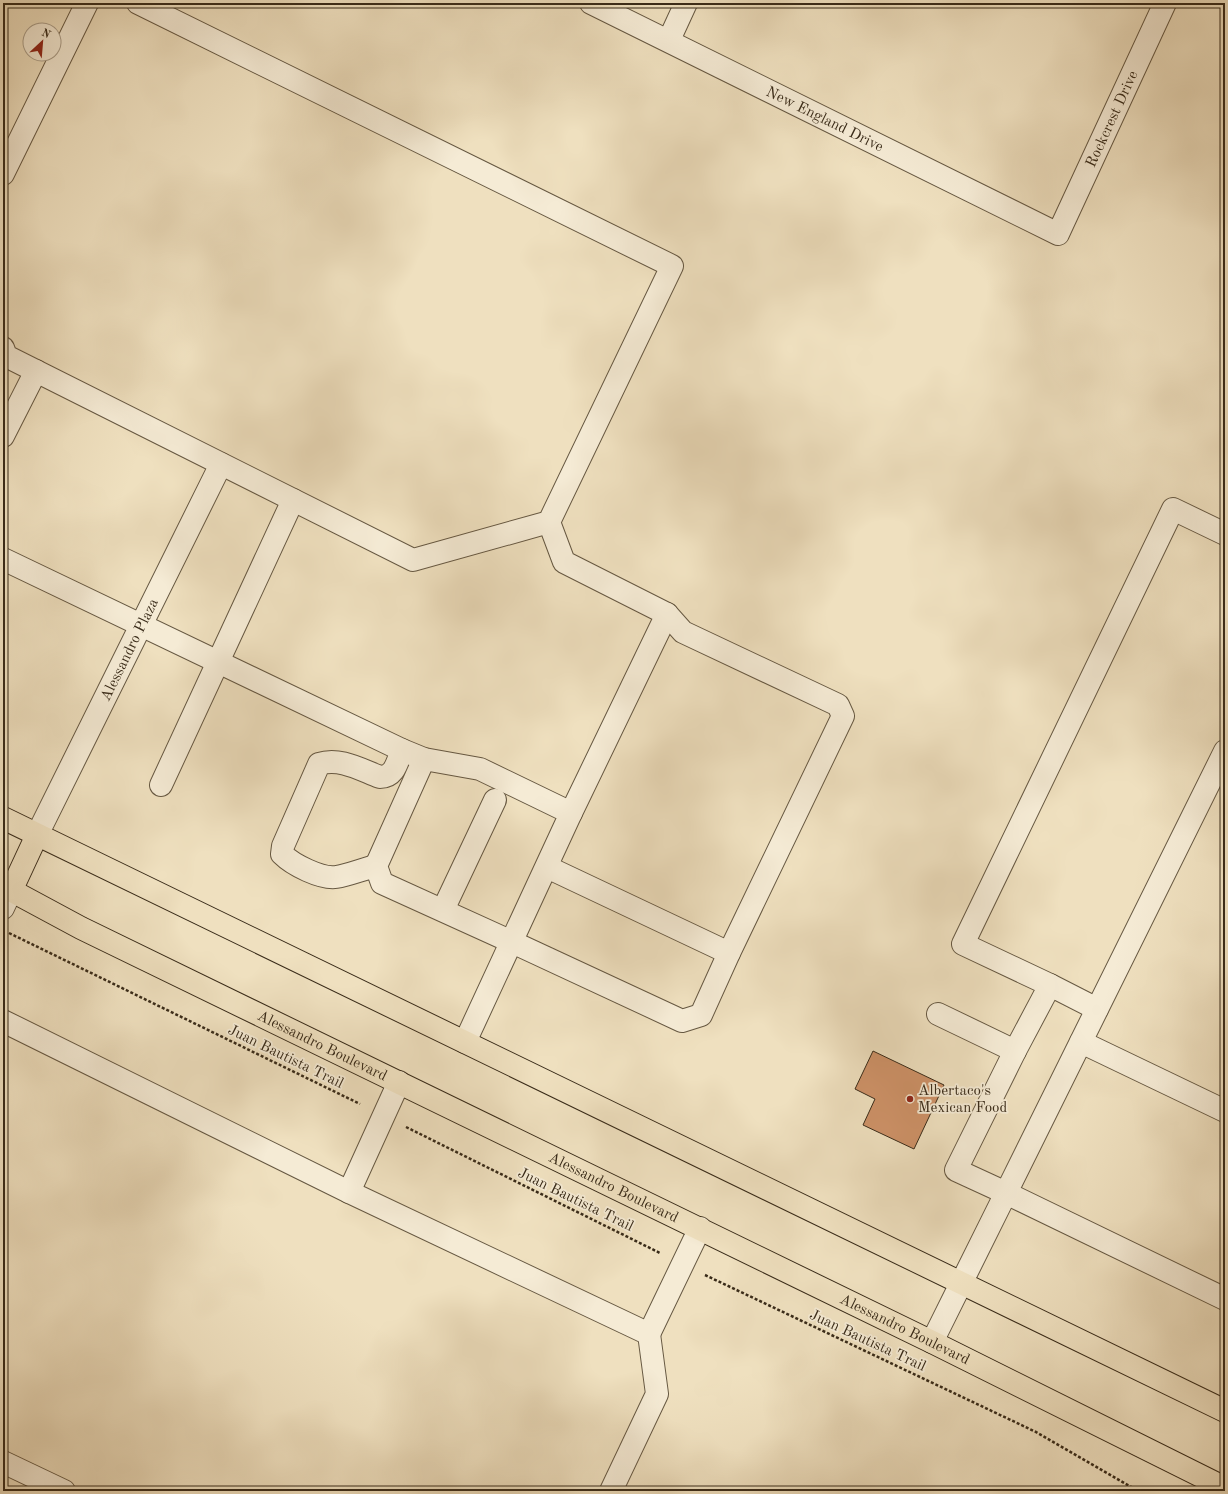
<svg xmlns="http://www.w3.org/2000/svg" width="1228" height="1494" viewBox="0 0 1228 1494" font-family="'Old Standard TT',serif">
<style>
.building{fill:#ce9268;stroke:#392b19}
.lines{fill:none;stroke-linecap:round;stroke-linejoin:round}
.minor-casing{stroke:#665842;stroke-width:24}
.major-casing{stroke:#392b19;stroke-width:24}
.path{stroke:#392b19;stroke-width:2.5;stroke-dasharray:3 2;stroke-linecap:butt}
.minor{stroke:#f5ebd5;stroke-width:22}
.major{stroke:#efe0bf;stroke-width:22}
.poi-dot{fill:#8f2418;stroke:#f5ebd5;stroke-width:1.5}
.labels{text-anchor:middle;stroke-width:3.5;stroke-linejoin:round;paint-order:stroke}
.street-label{font-size:15px;fill:#392b19;stroke:#f5ebd5}
.poi-label{font-size:15px;fill:#392b19;stroke:#f5ebd5;text-anchor:start}
</style>
<rect width="100%" height="100%" fill="#efe0bf"/>
<filter id="stains"><feTurbulence type="fractalNoise" baseFrequency=".005" numOctaves="4"/><feColorMatrix values="0 0 0 0 .2 0 0 0 0 .09 0 0 0 0 .02 0 0 0 .5 -.17"/></filter>
<radialGradient id="worn" r=".72"><stop offset=".6" stop-color="#630" stop-opacity="0"/><stop offset="1" stop-color="#630" stop-opacity=".3"/></radialGradient>
<path class="building" d="M873,1051l71,34 -30,64 -51,-24 12,-26 -20,-10z"/>
<g class="lines">
<defs>
<g id="minor">
<path id="s1" d="M591,3l467,231 107,-231"/>
<path d="M669,40l17,-37"/>
<path d="M3,174l84,-171"/>
<path d="M3,348l3,8 407,204 136,-38 123,-256 -534,-263"/>
<path d="M3,436l33,-65"/>
<path d="M549,522l15,40 103,52 -96,199"/>
<path d="M3,559l399,191 22,9 56,10 91,44 -106,229"/>
<path d="M1225,751l-219,442 219,106"/>
<path d="M424,759l-48,107 6,17 130,59 170,79 19,-6 28,-62"/>
<path d="M161,785l132,-285"/>
<path id="s2" d="M37,835l184,-371"/>
<path d="M376,866c-13,3 -27,9 -40,11 -15,2 -43,-12 -54,-23l1,-8 36,-82c21,-7 42,6 61,13 15,0 17,-15 22,-27"/>
<path d="M547,867l182,86 114,-237 -5,-11 -155,-73 -16,-18"/>
<path d="M3,908l8,-17"/>
<path d="M443,910l52,-110"/>
<path d="M1050,985l47,24"/>
<path d="M938,1014l77,37"/>
<path d="M3,1021l346,171 300,142 8,60 -46,97"/>
<path d="M1081,1042l144,69"/>
<path d="M349,1192l50,-110"/>
<path d="M649,1334l51,-106"/>
<path d="M932,1342l74,-149 -50,-23 59,-119 35,-66 -87,-41 210,-435 52,25"/>
<path d="M3,1462l61,29"/>
</g>
<g id="major">
<path d="M3,818l1222,593"/>
<path id="s3" d="M3,886l78,42 851,414 293,146"/>
<path d="M11,891l26,-56"/>
</g>
</defs>
<use href="#minor" class="minor-casing"/>
<use href="#major" class="major-casing"/>
<path class="path" d="M9,933l351,171
M406,1127l254,126
M705,1275l331,157 102,59"/>
<use href="#minor" class="minor"/>
<use href="#major" class="major"/>
</g>
<circle class="poi-dot" cx="910" cy="1099" r="4"/>
<g class="labels">
<g class="street-label">
<text dy="5" stroke="none"><textPath href="#s1" startOffset="261">New England Drive</textPath></text>
<text dy="5" stroke="none"><textPath href="#s1" startOffset="648">Rockcrest Drive</textPath></text>
<text dy="5" stroke="none"><textPath href="#s2" startOffset="207">Alessandro Plaza</textPath></text>
<text dy="5" stroke="none"><textPath href="#s3" startOffset="357">Alessandro Boulevard</textPath></text>
<text transform="translate(286 1056) rotate(26)" y="5">Juan Bautista Trail</text>
<text dy="5" stroke="none"><textPath href="#s3" startOffset="681">Alessandro Boulevard</textPath></text>
<text transform="translate(576 1199) rotate(26)" y="5">Juan Bautista Trail</text>
<text dy="5" stroke="none"><textPath href="#s3" startOffset="1005">Alessandro Boulevard</textPath></text>
<text transform="translate(868 1340) rotate(25)" y="5">Juan Bautista Trail</text>
</g>
<g class="poi-label">
<text x="918" y="1095">Albertaco's<tspan x="918" dy="17">Mexican Food</tspan></text>
</g>
</g>
<rect width="1228" height="1494" fill="none" stroke="#efe0bf" stroke-width="16"/>
<rect x="4" y="4" width="1220" height="1486" fill="none" stroke="#392b19" stroke-width="2"/>
<rect x="8" y="8" width="1212" height="1478" fill="none" stroke="#392b19"/>
<g transform="translate(42 42) rotate(26)"><circle r="19" fill="#f5ebd5" stroke="#aa9e8a"/>
<path d="M0-3L7 15L0 10L-7 15Z" fill="#8f2418"/>
<text y="-6" font-size="11" font-weight="bold" text-anchor="middle" fill="#392b19">N</text>
</g>
<rect width="100%" height="100%" filter="url(#stains)"/>
<rect width="100%" height="100%" fill="url(#worn)"/>
</svg>
